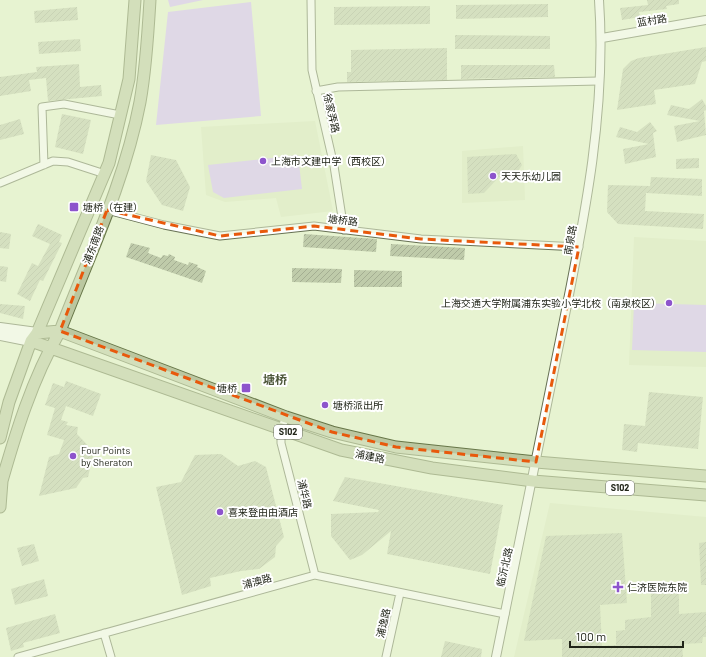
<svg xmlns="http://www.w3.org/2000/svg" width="706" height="657" viewBox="0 0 706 657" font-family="Barlow,'Noto Sans SC',sans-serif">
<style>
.built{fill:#dbe9c0}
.green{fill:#d5b8ff}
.building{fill:url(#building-hatch)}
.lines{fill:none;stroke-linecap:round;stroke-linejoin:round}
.minor-casing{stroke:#677154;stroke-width:9}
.tertiary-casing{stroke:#677154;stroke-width:10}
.secondary-casing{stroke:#677154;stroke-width:12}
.primary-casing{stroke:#677648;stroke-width:13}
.minor{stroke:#fff;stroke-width:7}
.tertiary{stroke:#fff;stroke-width:8}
.secondary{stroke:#fff;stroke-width:10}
.primary{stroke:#bbc7a0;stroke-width:11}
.marked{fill:none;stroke:#e8590c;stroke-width:3;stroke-dasharray:8 5;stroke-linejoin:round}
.poi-dot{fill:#8d54cc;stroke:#fff;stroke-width:1.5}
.labels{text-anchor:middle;stroke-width:4;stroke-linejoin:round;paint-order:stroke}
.shield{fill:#fff;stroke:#64665e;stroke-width:1}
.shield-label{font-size:9px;font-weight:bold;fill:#212519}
.street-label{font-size:10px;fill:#212519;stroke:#fff}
.poi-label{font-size:10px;fill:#212519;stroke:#fff;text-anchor:start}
.quarter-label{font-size:12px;font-weight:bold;fill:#4e583b;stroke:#fff}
</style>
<defs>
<pattern id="building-hatch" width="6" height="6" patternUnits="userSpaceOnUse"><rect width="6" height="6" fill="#bfcbaa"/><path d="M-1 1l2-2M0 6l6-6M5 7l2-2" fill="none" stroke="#a4ae92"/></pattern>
</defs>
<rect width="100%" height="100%" fill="#e7f3d1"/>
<path class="built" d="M315,121l18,90 -52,6 -5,-19 -51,4 -19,-7 -5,-68z
M523,146l2,54 -63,3v-52z
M634,237l72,4v126l-77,-2z
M550,503l156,14v140h-192z"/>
<path class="green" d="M168,0h35l-33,7z
M251,2l10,114 -105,9 12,-113z
M298,155l4,34 -78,9 -11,-6 -5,-27z
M634,303l72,2v47l-74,-2z"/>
<path class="building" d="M647,0h32v4l-13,2 1,3 -28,3 1,5 -18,3 -2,-12 28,-3z
M548,4v13l-92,2v-14z
M430,6v18l-96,1v-18z
M77,7l1,13 -43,3 -1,-12z
M455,35l95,1v13h-95z
M80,39l1,12 -42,3 -1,-12z
M706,47v14l-4,1 -7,22 -41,6 2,14 -39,6 6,-41 8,-8 8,-3z
M447,48v32l-100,2v-10h4v-22z
M79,64l1,23 21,-2 1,11 -54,5 -2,-23 -17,2 2,11 -31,5v-19l37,-5 -1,-5z
M461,65h93l1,12 -94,2z
M702,99l4,7v4l-2,1 2,24 -29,7 -3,-16 26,-5 -33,-6 4,-10 18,4z
M62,114l29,6 -8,34 -28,-7z
M20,119l4,15 -24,6v-15z
M650,122l7,9 -4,2 3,24 -31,7 -2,-15 26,-5 -33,-7 4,-10 17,5z
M516,154l6,11 -7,11 -16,1 -15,16 -16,1 -1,-37z
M151,155l25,5 14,27 -7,24 -21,-6 -16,-24z
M699,158v10l-23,1v-10z
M651,177l51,2v17l-56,-3 -1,18 59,3 -1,15 -85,-5 -11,-12 1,-27 42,1z
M38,224l24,11 -3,7 3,1 -19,38 -3,-1 -10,21 -13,-7 15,-31 6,3 12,-22 -18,-8z
M0,232l11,2 -2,15 -9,-1z
M304,234l73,5 -1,13 -73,-5z
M131,243l19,5 -2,5 13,5 2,-3 5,1 1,-2 6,3 -1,3 14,5 1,-3 9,3 -1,2 9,4 -4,12 -76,-26z
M391,244l74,4 -1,12 -74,-4z
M0,266l8,1 -2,15 -6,-1z
M292,268l50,1 -1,14 -49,-1z
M354,270l48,1v16h-48z
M0,304l25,2 -2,13 -23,-6z
M66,381l35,13 -8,22 -27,-10 -5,14 7,2 -2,3 12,2 -1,7 17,18 -6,25 -5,1 -7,10 -37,8 10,-39 10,-3 5,-14 -17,-5 8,-27 -10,-3 8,-22 11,4z
M649,392l54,5 -5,52 -60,-6 -1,9 -15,-2 2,-26 21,2z
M221,454l17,12 17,-5 11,6 18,70 -8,9 -1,11 -16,12 -18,2 -31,7 1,8 -29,9 -26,-108 25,-5 14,-27z
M345,477l158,28 -13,69 -103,-20 4,-23 -29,24 -12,5 -19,-24v-22l47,-2 1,-2 -46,-9z
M622,533l5,70 -27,2 2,41 14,-1v-14l9,-1v-10l26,-3v-24l28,-1v22l27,-2v25h-3l-1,6 -20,1 1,13h-121v-18l-38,2 22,-105z
M706,542v43h-5l-2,-42z
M34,544l5,17 -17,5 -5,-18z
M44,579l4,17 -33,9 -4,-16z
M55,614l5,19 -37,10 1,4 -13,4 -5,-23z
M445,641l37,8 -1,8h-40z"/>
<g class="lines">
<defs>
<path id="minor" d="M311,0l1,70 22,96 10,64
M316,91l22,-4 261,-6
M44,165l-2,-58 22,-3 56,11
M0,183l53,-22 15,1 37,12
M107,210l57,15 56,11 94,-10 107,13 158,8
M286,417l-5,12v14l34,132
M104,633l7,24
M18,657l297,-82 190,39
M386,657l14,-64"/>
<path id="tertiary" d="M602,38l104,-18
M496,657c22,-107 44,-214 65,-322 22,-110 46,-222 38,-335"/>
<path id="secondary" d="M0,328l37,5
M0,335l31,6"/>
<path id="primary" d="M37,333l23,-2 226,86 46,15 64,15 140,15 170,14
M31,341l310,109 91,18 101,13 173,14
M0,438l9,-36 22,-61 6,-8 72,-170 20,-84 6,-79
M0,488c15,-53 32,-109 60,-157 29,-75 65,-150 80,-229 6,-33 8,-68 10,-102
M0,507l2,-26"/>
</defs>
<use href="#minor" class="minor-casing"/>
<use href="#tertiary" class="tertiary-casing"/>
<use href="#secondary" class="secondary-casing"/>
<use href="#primary" class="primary-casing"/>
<use href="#minor" class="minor"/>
<use href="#tertiary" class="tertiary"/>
<use href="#secondary" class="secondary"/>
<use href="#primary" class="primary"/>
</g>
<path d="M0 0H706V657H0ZM107,210l113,26 94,-10 107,13 158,8 -43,215 -140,-15 -64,-15 -272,-101z" fill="#e7f3d1" fill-opacity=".55" fill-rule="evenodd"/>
<path class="marked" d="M107,210l113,26 94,-10 107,13 158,8 -43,215 -140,-15 -64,-15 -272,-101z"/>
<g class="poi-dot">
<circle cx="263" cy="161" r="4"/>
<circle cx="493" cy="176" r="4"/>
<rect x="69" y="202" width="10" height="10" rx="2"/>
<circle cx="669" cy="303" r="4"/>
<rect x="241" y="383" width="10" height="10" rx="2"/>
<circle cx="325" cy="405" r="4"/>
<circle cx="73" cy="456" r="4"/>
<circle cx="220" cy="512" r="4"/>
<path d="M616 581h4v4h4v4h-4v4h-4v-4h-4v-4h4z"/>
</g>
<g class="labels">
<g class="shield">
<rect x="274" y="425" width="28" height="14" rx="3"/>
<rect x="606" y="481" width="28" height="14" rx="3"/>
</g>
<g class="shield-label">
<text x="288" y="435">S102</text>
<text x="620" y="491">S102</text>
</g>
<g class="street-label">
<text transform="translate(652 20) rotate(-9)" y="4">蓝村路</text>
<text transform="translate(332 113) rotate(77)" y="4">徐家弄路</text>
<text transform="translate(343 220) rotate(7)" y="4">塘桥路</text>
<text transform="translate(570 240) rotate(-80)" y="4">南泉路</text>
<text transform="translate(93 245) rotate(-69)" y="4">浦东南路</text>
<text transform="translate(370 456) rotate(11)" y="4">浦建路</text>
<text transform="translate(305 494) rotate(76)" y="4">浦华路</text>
<text transform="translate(504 567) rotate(-77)" y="4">临沂北路</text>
<text transform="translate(257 581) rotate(-15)" y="4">浦澳路</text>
<text transform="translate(383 623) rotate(-77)" y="4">浦逸路</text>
</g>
<g class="poi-label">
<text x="271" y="165">上海市文建中学（西校区）</text>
<text x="501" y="180">天天乐幼儿园</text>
<text x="83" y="211">塘桥（在建）</text>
<text x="661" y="307" text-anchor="end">上海交通大学附属浦东实验小学北校（南泉校区）</text>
<text x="237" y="392" text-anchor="end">塘桥</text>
<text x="333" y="409">塘桥派出所</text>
<text x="81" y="454">Four Points<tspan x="81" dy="12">by Sheraton</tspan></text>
<text x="228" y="516">喜来登由由酒店</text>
<text x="627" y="591">仁济医院东院</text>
</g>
<g class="quarter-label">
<text x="275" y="384">塘桥</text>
</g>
</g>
<path d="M570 641v6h113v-6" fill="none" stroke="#212519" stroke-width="2"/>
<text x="576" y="641" font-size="12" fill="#212519" stroke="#ffffff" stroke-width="3" paint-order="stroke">100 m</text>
</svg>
